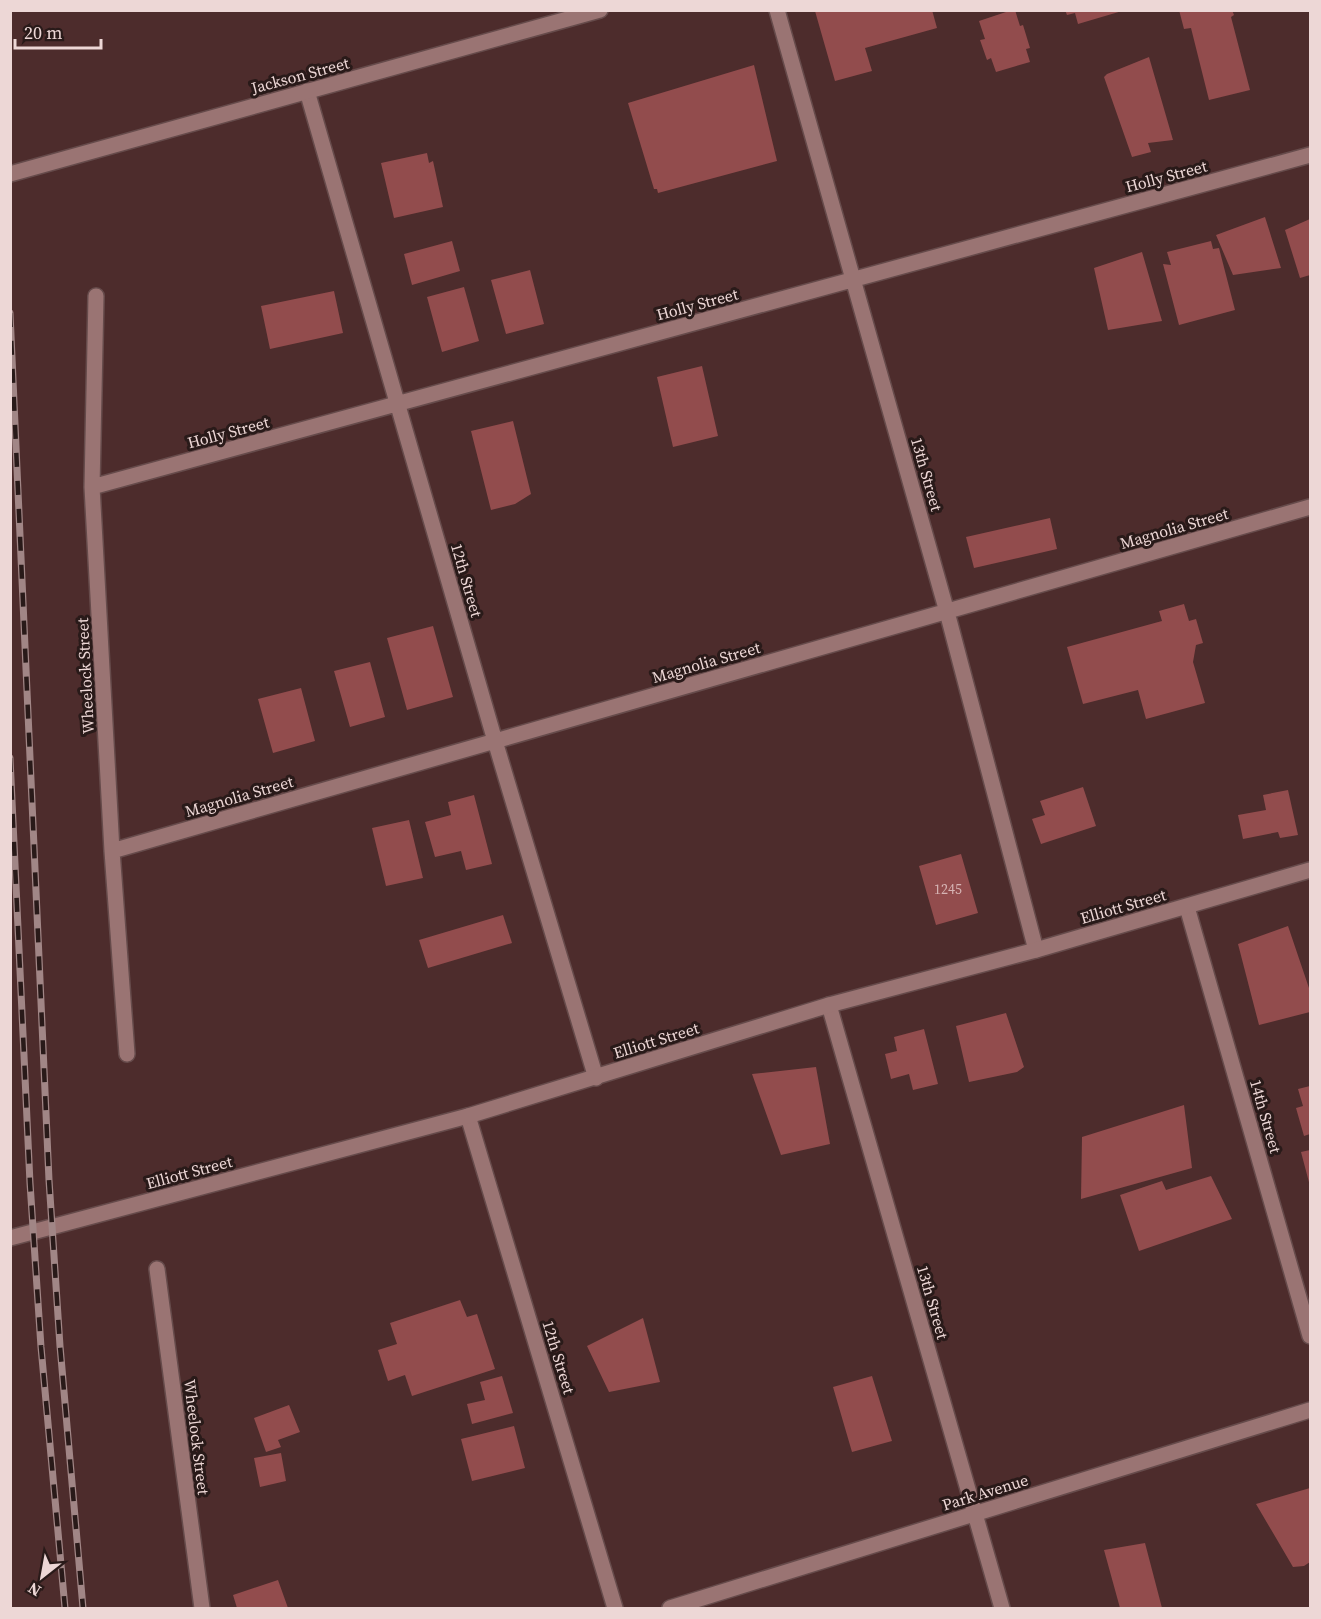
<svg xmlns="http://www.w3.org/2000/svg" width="1321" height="1619" viewBox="0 0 1321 1619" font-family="'Source Serif 4',serif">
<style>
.building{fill:#924c4d}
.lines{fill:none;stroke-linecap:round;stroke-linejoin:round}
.street-casing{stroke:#664b4b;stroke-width:18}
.secondary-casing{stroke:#664b4b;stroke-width:18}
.street{stroke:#9a7473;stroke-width:15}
.secondary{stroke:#9a7473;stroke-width:15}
.rail-casing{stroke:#a18686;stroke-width:7}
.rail{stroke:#291a19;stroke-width:4.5;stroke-dasharray:14;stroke-linecap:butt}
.labels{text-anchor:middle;stroke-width:6;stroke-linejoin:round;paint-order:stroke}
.number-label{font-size:14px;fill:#d6b4b4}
.street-label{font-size:16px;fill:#edd7d6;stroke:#291a19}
</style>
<rect width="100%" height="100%" fill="#4d2c2c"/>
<path class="building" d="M818,10h114l5,18 -72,20 7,23 -37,10 -20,-70z
M1012,10h3l5,16 3,-1 7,23 -4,1 4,13 -34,10 -5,-14 -4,2 -7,-20 5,-1 -6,-18z
M1065,10h57v1l-44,13 -3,-11 -8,2z
M1179,10h53l2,5 -3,2 19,73 -41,10 -18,-72 -7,1z
M1149,57l24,83 -25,3 3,9 -19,5 -28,-80 3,-3z
M754,65l23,96 -119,32 -1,-4h-3l-26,-86z
M427,153l2,10 4,-2 10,46 -49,11 -13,-55z
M1265,217l16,51 -48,7 -17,-40z
M1310,219v56l-10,3 -15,-48z
M452,241l8,30 -48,14 -8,-31z
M1211,241l2,8 6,-1 16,62 -56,15 -16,-61 8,1 -4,-13z
M1142,252l20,69 -54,9 -14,-62z
M530,270l14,54 -38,10 -15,-54z
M464,287l15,54 -37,11 -15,-55z
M334,291l9,42 -73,16 -9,-43z
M702,366l16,70 -45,11 -16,-70z
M513,421l18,73 -16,10 -24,6 -20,-79z
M1050,518l7,31 -83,19 -8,-31z
M1184,604l5,17 7,-2 7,24 -7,2 -3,17 12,41 -59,16 -8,-29 -55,14 -16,-57 95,-26 -3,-10z
M433,626l20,71 -46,13 -20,-72z
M370,662l15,55 -35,10 -16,-56z
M301,688l14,53 -42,12 -15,-54z
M1083,787l13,39 -55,18 -9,-25 13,-4 -5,-14z
M1288,790l10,45 -18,3 -2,-6 -35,7 -5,-24 28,-5 -3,-15z
M474,795l18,69 -26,6 -5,-19 -26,6 -10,-35 26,-7 -3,-13z
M409,820l14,58 -37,8 -14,-58z
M961,854l17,59 -42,12 -17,-59z
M503,915l9,28 -84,25 -9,-28z
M1288,926l22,65v21l-51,13 -21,-81z
M1006,1013l18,54 -7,5 -48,10 -13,-56z
M924,1029l14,55 -25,6 -4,-16 -18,5 -6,-25 12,-3 -3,-14z
M816,1067l14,77 -49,11 -29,-81z
M1310,1086v48l-6,2 -8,-28 7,-2 -5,-17z
M1184,1105l8,63 -111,31 1,-62z
M1310,1150v36l-9,-34z
M1211,1176l21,43 -93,32 -19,-56 42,-14 4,9z
M460,1300l7,17 10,-3 18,55 -83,27 -7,-21 -17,6 -10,-31 19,-6 -7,-21z
M643,1318l17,64 -51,10 -22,-46z
M502,1376l11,37 -41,11 -5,-20 18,-4 -5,-18z
M872,1376l20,65 -40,11 -19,-65z
M289,1405l11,27 -22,8 3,7 -15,5 -12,-34z
M514,1426l11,42 -53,13 -11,-42z
M281,1453l5,28 -26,6 -6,-29z
M1310,1488v74l-6,4 -11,1 -37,-63z
M1145,1543l17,65h-42l-16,-58z
M278,1580l10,28h-51l-4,-13z"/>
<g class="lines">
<defs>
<path id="street" d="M777,10l170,602 89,338
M307,91l188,650 101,337
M96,296l-4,191 20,364 15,203
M92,487l1218,-332
M112,851l1198,-344
M1187,907l123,429
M829,1005l173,603
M468,1116l147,492
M157,1269l45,339
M670,1608l640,-198"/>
<path id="secondary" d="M10,174l590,-164
M10,1238l458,-122 361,-111 207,-55 274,-80"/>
</defs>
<use href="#street" class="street-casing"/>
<use href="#secondary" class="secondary-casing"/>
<use href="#street" class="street"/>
<use href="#secondary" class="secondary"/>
<defs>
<path id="rail" d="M10,313l39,867 11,166 23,262
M10,758l20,425 11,164 24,261"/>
</defs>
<use href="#rail" class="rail-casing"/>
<use href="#rail" class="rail"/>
</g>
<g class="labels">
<g class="number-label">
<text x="948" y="894">1245</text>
</g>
<g class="street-label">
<text transform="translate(300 75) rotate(-15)" y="6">Jackson Street</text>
<text transform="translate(1166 176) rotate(-15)" y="6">Holly Street</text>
<text transform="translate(697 304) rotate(-15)" y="6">Holly Street</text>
<text transform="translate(228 432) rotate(-15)" y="6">Holly Street</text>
<text transform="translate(927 474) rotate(74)" y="6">13th Street</text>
<text transform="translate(1174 528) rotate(-16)" y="6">Magnolia Street</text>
<text transform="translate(467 580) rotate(74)" y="6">12th Street</text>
<text transform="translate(706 662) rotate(-16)" y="6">Magnolia Street</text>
<text transform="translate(85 676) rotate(-93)" y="6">Wheelock Street</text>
<text transform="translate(239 796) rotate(-16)" y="6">Magnolia Street</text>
<text transform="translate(1123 906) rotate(-16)" y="6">Elliott Street</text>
<text transform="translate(656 1040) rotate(-17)" y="6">Elliott Street</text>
<text transform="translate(1266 1116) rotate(74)" y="6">14th Street</text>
<text transform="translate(189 1172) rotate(-15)" y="6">Elliott Street</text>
<text transform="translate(933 1302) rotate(74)" y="6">13th Street</text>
<text transform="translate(559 1357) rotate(73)" y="6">12th Street</text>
<text transform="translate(197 1437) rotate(83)" y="6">Wheelock Street</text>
<text transform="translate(985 1492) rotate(-17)" y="6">Park Avenue</text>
</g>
</g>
<rect width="1321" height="1619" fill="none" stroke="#edd7d6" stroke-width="24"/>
<g transform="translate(42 1577) rotate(211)" stroke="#291a19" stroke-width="4.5" paint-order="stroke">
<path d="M0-4.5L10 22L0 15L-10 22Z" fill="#edd7d6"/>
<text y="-9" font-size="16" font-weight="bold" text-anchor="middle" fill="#edd7d6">N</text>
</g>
<path d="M15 39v9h86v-9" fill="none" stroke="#edd7d6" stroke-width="3"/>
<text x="24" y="39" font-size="18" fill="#edd7d6" stroke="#291a19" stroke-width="4.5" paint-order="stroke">20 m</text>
</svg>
